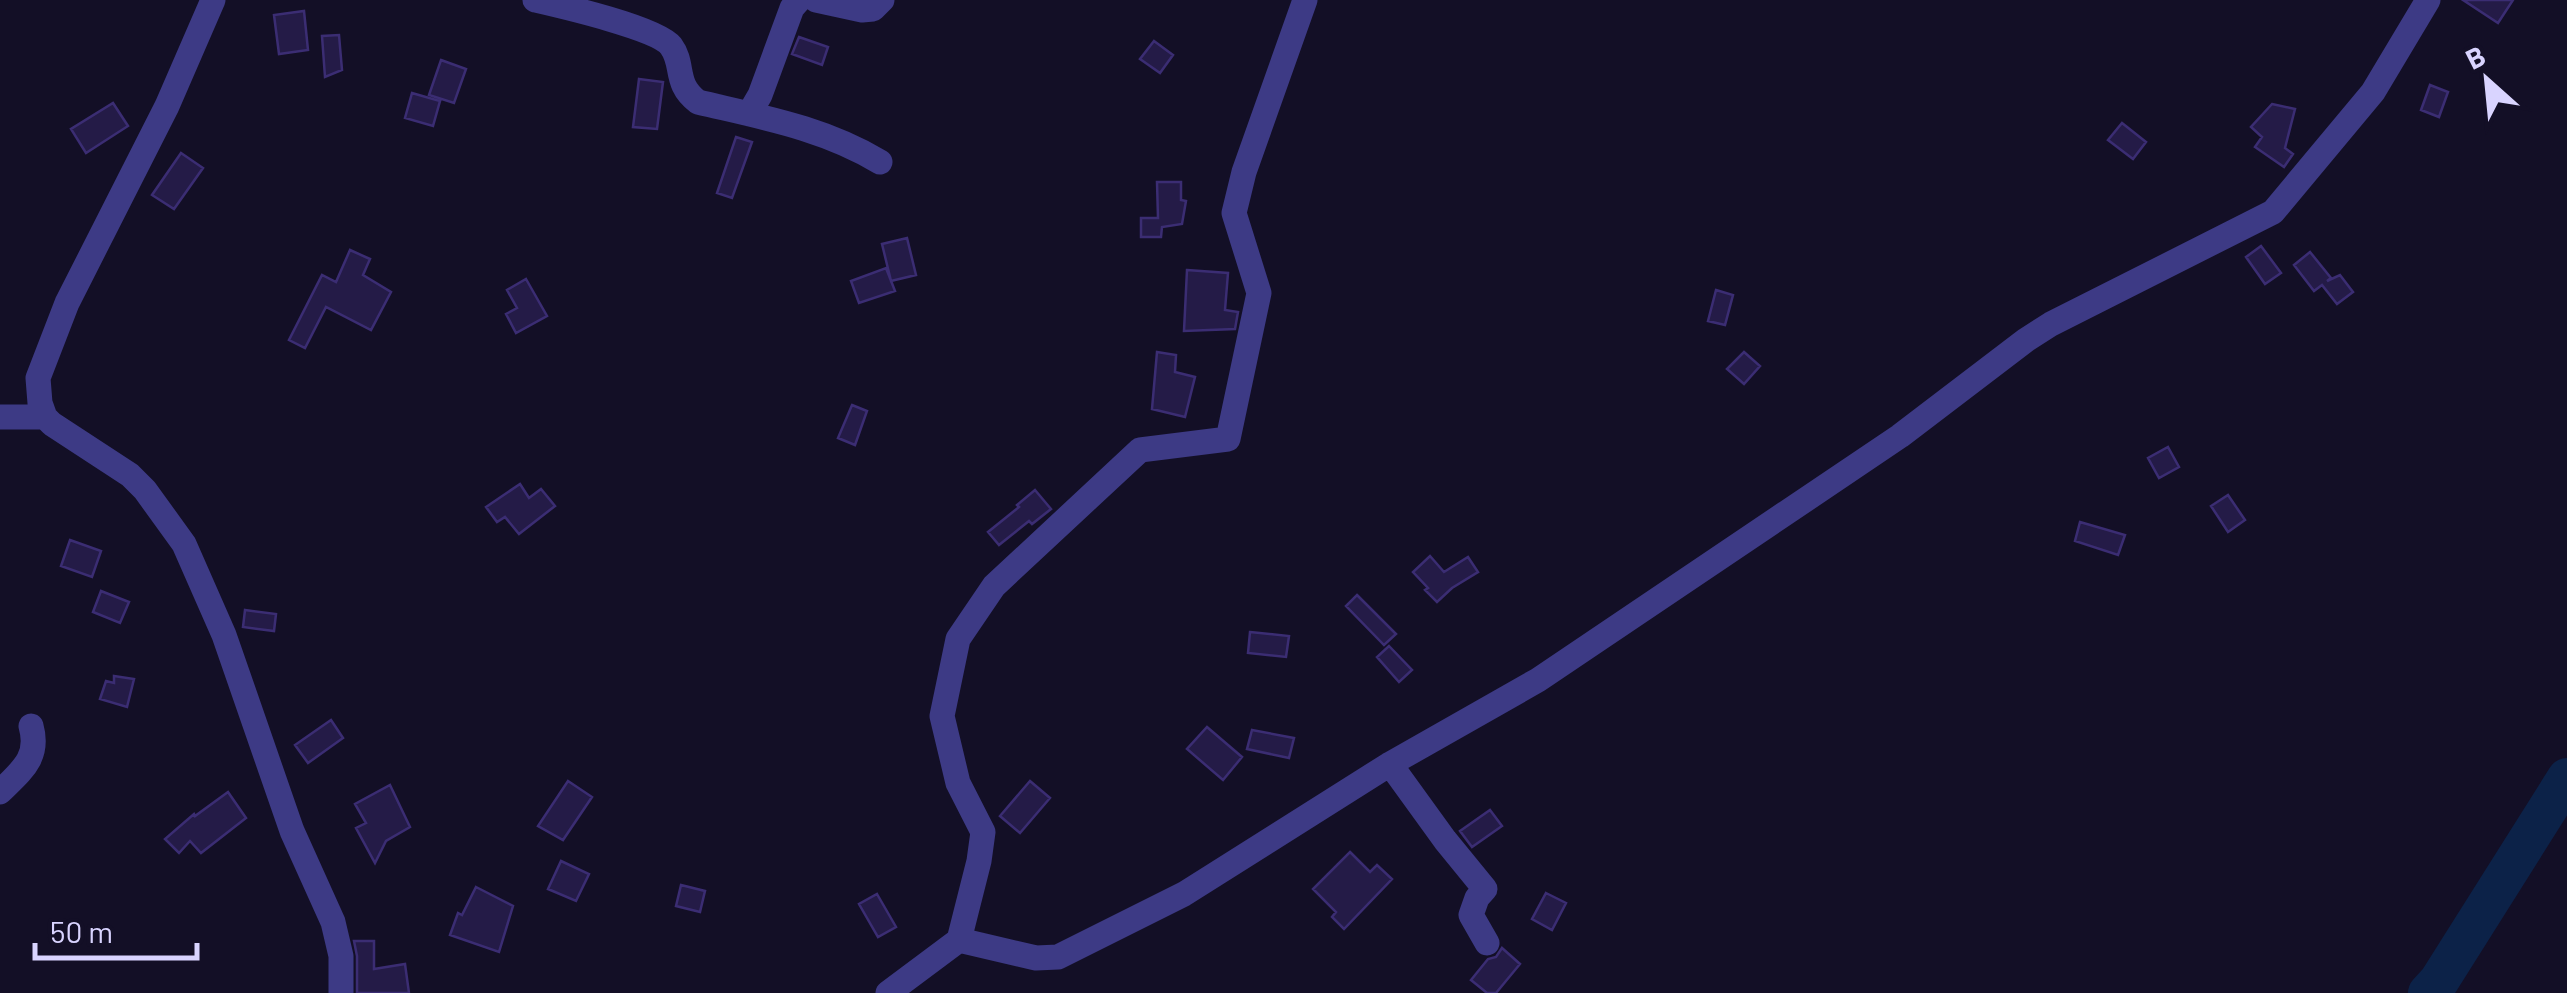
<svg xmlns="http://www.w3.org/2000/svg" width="2567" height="993" viewBox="0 0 2567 993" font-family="Barlow,sans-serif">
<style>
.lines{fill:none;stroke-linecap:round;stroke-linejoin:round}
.river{stroke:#0c2248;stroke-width:40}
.building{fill:#241b47;stroke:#3b2d73;stroke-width:2.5}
.minor{stroke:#3d3a85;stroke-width:25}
</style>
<rect width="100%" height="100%" fill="#130f26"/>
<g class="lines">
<path class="river" d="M2428,993l11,-12 128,-203"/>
</g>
<path class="building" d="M2463,0h50l-15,23z
M304,11l4,39 -29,4 -5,-39z
M339,35l3,35 -17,7 -3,-41z
M799,37l29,10 -6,18 -30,-11z
M1154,41l19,14 -13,18 -20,-14z
M441,60l25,9 -12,34 -25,-8z
M639,79l24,3 -6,47 -24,-2z
M2430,85l18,7 -9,25 -18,-7z
M412,93l28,8 -7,25 -28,-8z
M113,103l15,23 -42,27 -15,-24z
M2272,104l23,5 -10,39 8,6 -9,13 -29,-20 7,-10 -11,-10z
M2122,123l24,19 -13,17 -25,-19z
M736,137l16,5 -20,56 -15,-5z
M181,153l22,15 -29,41 -22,-14z
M1157,182h24v18l5,1 -4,23 -20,3 -1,10h-20v-19h17z
M907,238l9,37 -25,6 -9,-37z
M2261,246l20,27 -16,11 -19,-27z
M350,250l20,9 -7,16 28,17 -20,38 -45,-23 -21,41 -16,-8 33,-65 14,7z
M2310,252l21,26 -4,3 13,-6 13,17 -16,12 -15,-19 -8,6 -20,-26z
M886,268l9,23 -36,12 -8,-22z
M1187,270l41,3 -3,37 13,2 -3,17 -51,2z
M526,279l21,37 -31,17 -10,-19 11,-6 -10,-18z
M1716,290l17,5 -8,30 -17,-4z
M1157,352l19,3 -1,17 20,5 -10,40 -33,-8z
M1744,352l16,14 -16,18 -17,-15z
M852,405l15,6 -12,34 -17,-7z
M2168,447l11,20 -20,11 -11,-20z
M520,484l9,14 12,-9 14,17 -36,28 -14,-17 -8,5 -11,-15z
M1035,490l16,19 -19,15 -3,-3 -30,24 -11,-13 31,-25 -2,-2z
M2228,495l17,25 -17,12 -17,-26z
M2080,522l45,13 -7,20 -43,-14z
M70,540l31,11 -9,26 -31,-11z
M1430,556l14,16 24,-15 10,15 -26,16 -15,14 -12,-12 3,-2 -15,-16z
M101,591l28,11 -9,21 -27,-11z
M1357,595l39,39 -12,11 -38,-39z
M245,610l31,4 -2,17 -31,-4z
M1250,632l39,4 -3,21 -38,-4z
M1389,646l23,24 -13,12 -22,-25z
M114,676l20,3 -7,28 -27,-8 6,-18 8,2z
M331,720l12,18 -35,25 -13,-18z
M1207,727l35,30 -19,23 -36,-31z
M1252,730l42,8 -5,20 -42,-9z
M568,781l24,16 -29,43 -25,-14z
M1030,781l20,17 -30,35 -20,-17z
M390,785l20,42 -24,14 -11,22 -19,-35 10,-5 -11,-19z
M228,792l18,26 -45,35 -11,-12 -11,12 -14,-14 29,-25 1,2z
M1490,810l12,16 -30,21 -12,-16z
M1350,852l20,20 7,-7 15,14 -48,50 -12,-12 4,-5 -23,-23z
M561,861l28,13 -13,27 -28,-12z
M681,885l24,6 -5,21 -24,-6z
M476,887l37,19 -14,46 -49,-17 8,-22 4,2z
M1546,893l20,10 -14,27 -20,-11z
M877,894l19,33 -18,10 -19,-33z
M354,941h20v28l31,-5 4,29h-52v-37z
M1502,948l18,16 -24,29h-9l-16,-13 17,-21 8,-2z"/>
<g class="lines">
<path class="minor" d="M213,0l-46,106 -100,197 -29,75 2,25 5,14 7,7 78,51 15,15 39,54 40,91 68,196 41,91 8,34v37
M535,0c26,6 122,28 136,46 14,19 2,37 27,56 63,15 126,26 182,60
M816,0l46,10 11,-1 9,-9
M749,114l11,-19 32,-87 7,-8
M0,417h45
M1390,764l55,76 40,49 -8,9 -6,17 16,28
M0,792c21,-21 40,-34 31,-66
M959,940l77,18 22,-1 126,-63 206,-130 148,-84 362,-244 126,-96 25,-16 222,-112 100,-120 55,-92
M888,993l71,-53 20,-79 4,-29 -25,-49 -16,-67 16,-77 36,-53 146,-136 88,-11 31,-146 -25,-80 10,-41 61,-172"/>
</g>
<g transform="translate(2487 80) rotate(333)" stroke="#130f26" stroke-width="8" paint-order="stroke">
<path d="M0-8L18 38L0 25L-18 38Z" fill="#d9d4ff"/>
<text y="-15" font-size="28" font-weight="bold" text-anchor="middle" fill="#d9d4ff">B</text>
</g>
<path d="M35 943v15h162v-15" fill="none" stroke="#d9d4ff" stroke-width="5"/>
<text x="50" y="943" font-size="30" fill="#d9d4ff" stroke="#130f26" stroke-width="8" paint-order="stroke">50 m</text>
</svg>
